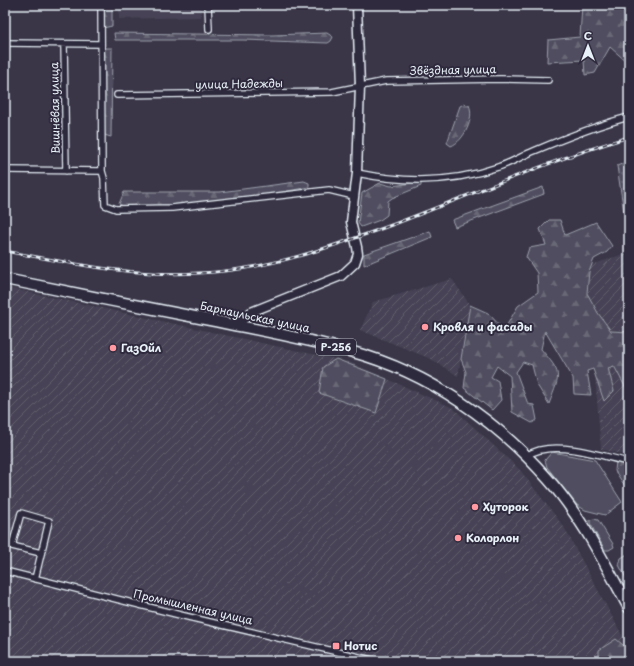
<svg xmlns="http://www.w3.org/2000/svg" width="634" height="666" viewBox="0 0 634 666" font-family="'Playpen Sans',sans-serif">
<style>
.built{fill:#464354}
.industrial{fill:url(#industrial-furrows)}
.grass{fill:#504e5f;stroke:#9ca0ac}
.forest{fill:url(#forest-firs);stroke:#9ca0ac}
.park{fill:url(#park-dots);stroke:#9ca0ac}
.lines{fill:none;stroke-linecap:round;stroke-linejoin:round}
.street-casing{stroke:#e8f1f8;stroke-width:8}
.secondary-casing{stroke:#e8f1f8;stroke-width:11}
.highway-casing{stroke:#e8f1f8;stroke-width:13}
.street{stroke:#2f2a3d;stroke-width:5.5}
.secondary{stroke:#2f2a3d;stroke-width:8}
.highway{stroke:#2f2a3d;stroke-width:10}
.rail-casing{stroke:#e8f1f8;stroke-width:3}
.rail{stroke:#2f2a3d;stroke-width:1.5;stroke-dasharray:4.5;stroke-linecap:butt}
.poi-dot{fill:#ff9aa2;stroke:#2f2a3d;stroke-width:1.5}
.labels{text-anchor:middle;stroke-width:4;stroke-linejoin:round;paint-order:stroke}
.shield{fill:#2f2a3d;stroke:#b0b5c0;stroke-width:1}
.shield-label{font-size:10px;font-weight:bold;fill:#e8f1f8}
.street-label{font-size:11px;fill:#e8f1f8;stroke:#2f2a3d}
.poi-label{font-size:11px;font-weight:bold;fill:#e8f1f8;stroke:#2f2a3d;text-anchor:start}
</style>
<defs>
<pattern id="industrial-furrows" width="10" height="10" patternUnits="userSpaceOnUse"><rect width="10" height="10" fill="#464354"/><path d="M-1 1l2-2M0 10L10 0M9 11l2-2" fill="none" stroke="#615f6d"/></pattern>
<pattern id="forest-firs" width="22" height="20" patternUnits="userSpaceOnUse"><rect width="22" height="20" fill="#504e5f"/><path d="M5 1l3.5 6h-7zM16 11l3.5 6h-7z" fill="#696877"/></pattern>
<pattern id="park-dots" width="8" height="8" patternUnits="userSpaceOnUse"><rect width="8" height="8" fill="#504e5f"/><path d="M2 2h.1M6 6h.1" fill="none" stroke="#696877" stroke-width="1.8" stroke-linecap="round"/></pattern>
</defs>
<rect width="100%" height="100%" fill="#3a3648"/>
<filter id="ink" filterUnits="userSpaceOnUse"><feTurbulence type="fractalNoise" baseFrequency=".025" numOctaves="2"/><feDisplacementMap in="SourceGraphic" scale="8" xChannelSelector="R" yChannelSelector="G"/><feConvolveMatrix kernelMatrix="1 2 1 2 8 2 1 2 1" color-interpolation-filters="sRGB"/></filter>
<g filter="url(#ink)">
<path class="built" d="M119,5h82v12l-82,2z"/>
<path class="industrial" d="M629,252v204l-28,-7 -15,-182z
M452,279l18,26 -12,71 -27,-17 -71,-29 13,-28z
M5,287l344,75 104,46 67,62 44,57 65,121v13h-624z"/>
<path class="grass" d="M552,452l43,8 27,42 -17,13 -20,-5 -8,-5 -30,-38 -2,-7z
M594,519l4,1 15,24 1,3 -5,3h-4l-15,-27v-3z
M629,553v31l-10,-19 2,-7z"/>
<path class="forest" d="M103,5h9v21l-9,2z
M582,5h24l5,2 18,-2v57h-2l-17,-15 -15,26 -10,2 -1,-15 -37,2 1,-22 32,-3z
M114,33l158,2 55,-2 6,4 -2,4 -3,2 -85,-3h-128z
M104,48h8l-1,89 -7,-2z
M464,104l5,1c6,13 -5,36 -18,41l-4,-3 13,-37z
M304,181l5,2v4l-78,15 -105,5 -7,-3 5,-12h96z
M421,182v4l-29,12 -4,3 -1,14 -7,5 -19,7 -3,-4 4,-30 18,-10 11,3z
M543,187l1,7 -89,33 -3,-7z
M549,220h11l5,15 31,-13 16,24 -5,6 -13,7 -5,13 -2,21 11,20 13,18 18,1v62l-15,-28 -6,2 6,23 -10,10 -11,-32 -6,2 4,24 -17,-1 -1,-16 -28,-47 -4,18c21,25 20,24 8,55l-12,-19 -5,-20 -9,-3 -7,10 12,32 6,1 3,15 -5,3 -20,-11 -2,-36 -13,-10 -6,11 7,4 3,19 -9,10 -28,-22 2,-16 -5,-13 9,-54 18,8 16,17 14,-24 20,-14 -1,-19 -11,-16 3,-9 17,-3 -6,-16z
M430,231l2,6 -68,28v-11z
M336,359l51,20 -11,34 -57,-20 4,-26z
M616,461l13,3v24l-2,1 -12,-18z
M616,639l13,11v11h-30v-11z"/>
<path class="park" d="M629,161v53l-5,-1 -7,-47z"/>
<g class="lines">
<defs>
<path id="street" d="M101,5l1,166 2,7 1,27 11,4 56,-1 157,-18 25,6
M208,5l1,24
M5,43l96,1
M64,44l2,127
M117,95l215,-3 54,-11 114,-2 48,1
M5,170l97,1
M357,173c47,10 95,10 141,-6 13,-4 24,-11 36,-16 31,-13 63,-26 95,-34
M526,456c27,-18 73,0 103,6
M5,571l179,45 192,45
M35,579l14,-58 -28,-8 -9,33 29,7"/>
<path id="secondary" d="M236,326l15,-14 90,-36 14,-13 3,-9 -1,-7 -6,-25 6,-49 3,-87 -3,-81"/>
<path id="highway" d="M5,279c68,14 137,28 205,41 48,10 96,18 143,32 76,21 143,68 195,127 34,38 57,85 81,129"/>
</defs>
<use href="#street" class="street-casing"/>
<use href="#secondary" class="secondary-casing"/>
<use href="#highway" class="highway-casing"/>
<use href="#street" class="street"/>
<use href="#secondary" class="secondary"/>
<use href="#highway" class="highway"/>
<defs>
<path id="rail" d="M5,251c64,12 128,26 194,22 69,-3 133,-26 198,-50 76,-29 153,-63 232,-86"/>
</defs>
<use href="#rail" class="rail-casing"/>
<use href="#rail" class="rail"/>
</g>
</g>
<g class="poi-dot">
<circle cx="425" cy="327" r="4"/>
<circle cx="113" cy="348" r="4"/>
<circle cx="475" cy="507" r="4"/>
<circle cx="458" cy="538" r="4"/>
<rect x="332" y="642" width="8" height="8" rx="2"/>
</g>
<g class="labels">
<rect class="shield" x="316" y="339" width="40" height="16" rx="3"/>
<g class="shield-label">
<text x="336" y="351">Р-256</text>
</g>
<g class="street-label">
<text transform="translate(453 70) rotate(-1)" y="4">Звёздная улица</text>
<text transform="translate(239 84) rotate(-1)" y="4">улица Надежды</text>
<text transform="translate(55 108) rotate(-91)" y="4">Вишнёвая улица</text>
<text transform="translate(255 317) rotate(12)" y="4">Барнаульская улица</text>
<text transform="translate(193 607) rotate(13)" y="4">Промышленная улица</text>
</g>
<g class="poi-label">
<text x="433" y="331">Кровля и фасады</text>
<text x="121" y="352">ГазОйл</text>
<text x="483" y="511">Хуторок</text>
<text x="466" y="542">Колорлон</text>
<text x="344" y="650">Нотис</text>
</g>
</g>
<rect width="634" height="666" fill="none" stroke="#2f2a3d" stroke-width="20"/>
<rect x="10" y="10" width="614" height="646" fill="none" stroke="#e8f1f8" stroke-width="1.5" filter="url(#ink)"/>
<g transform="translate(588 46)" stroke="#2f2a3d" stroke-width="3" paint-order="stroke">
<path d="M0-3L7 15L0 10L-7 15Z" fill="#e8f1f8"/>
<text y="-6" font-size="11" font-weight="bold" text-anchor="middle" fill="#e8f1f8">С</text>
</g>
</svg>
